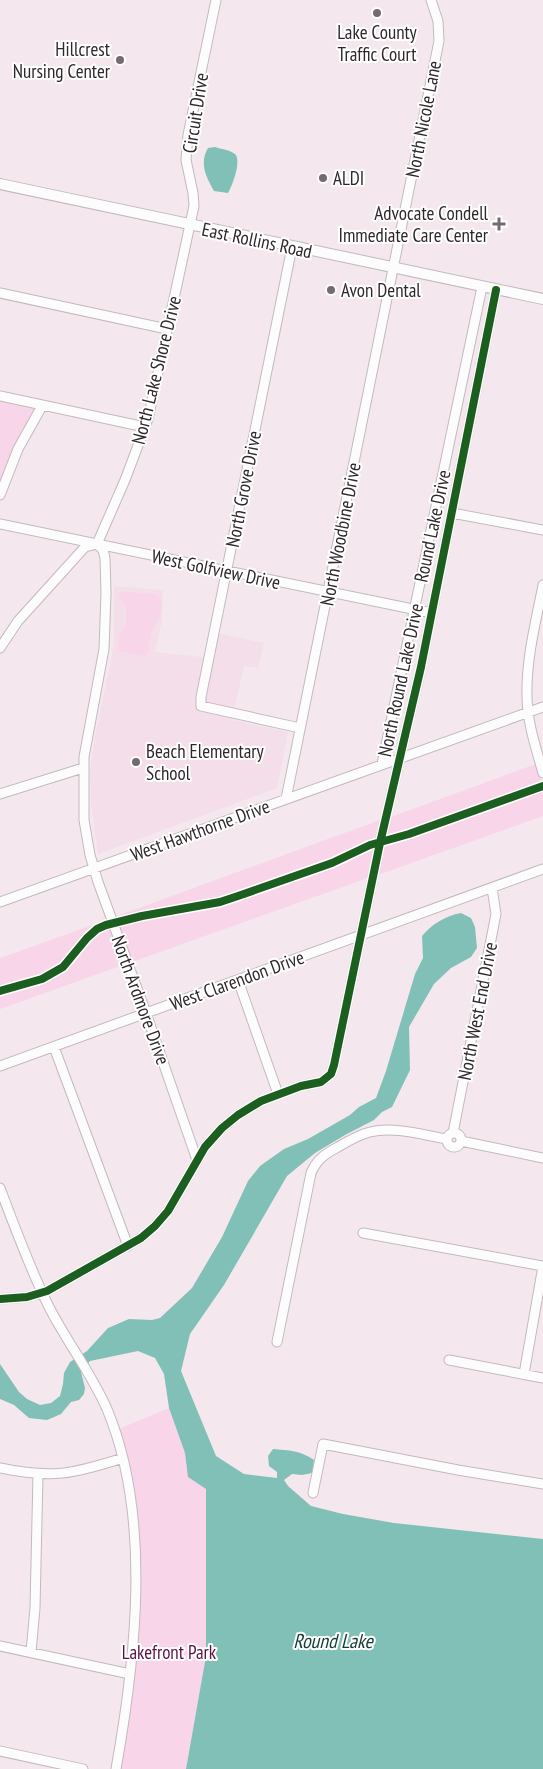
<svg xmlns="http://www.w3.org/2000/svg" width="543" height="1769" viewBox="0 0 543 1769" font-family="'PT Sans Narrow',sans-serif">
<style>
.built{fill:#f3deea}
.green{fill:#f8d5e9}
.water{fill:#81c0b6}
.lines{fill:none;stroke-linecap:round;stroke-linejoin:round}
.minor-casing{stroke:#c2b9be;stroke-width:11}
.major-casing{stroke:#c2b9be;stroke-width:12}
.minor{stroke:#fdfcfc;stroke-width:9}
.major{stroke:#fdfcfc;stroke-width:10}
.cycleway-casing{stroke:#fff;stroke-width:11}
.cycleway{stroke:#1b5e20;stroke-width:8}
.poi-dot{fill:#746b6f;stroke:#fff;stroke-width:2}
.labels{text-anchor:middle;stroke-width:4;stroke-linejoin:round;paint-order:stroke}
.poi-label{font-size:19px;fill:#2f272b;stroke:#fff;text-anchor:start}
.street-label{font-size:19px;fill:#2f272b;stroke:#fff}
.park-label{font-size:19px;fill:#5c1046;stroke:#fff}
.water-label{font-size:20px;font-style:italic;fill:#123d36;stroke:#fff}
</style>
<rect width="100%" height="100%" fill="#f4e8ee"/>
<path class="built" d="M114,586l49,4 -1,31 -7,31 56,6 6,-25 47,10 -6,25 -14,-2 -12,54 56,12 -11,56 -179,66 -7,-49 -1,-34 5,-35 15,-70 4,-26z"/>
<path class="green" d="M0,399l36,7 -36,91z
M124,592l32,2c14,13 -1,26 -5,40 -2,6 -2,13 -3,19l-4,3 -26,-5 1,-18 7,-8v-19l-7,-8 1,-4z
M536,764l7,21v31l-165,59 13,-58z
M380,820l-12,58 -236,84 -15,-46z
M107,920l16,45 -123,44v-51z
M169,1408l16,45 3,24 18,12v167l-20,113h-74l14,-66 10,-154 -22,-118z"/>
<path class="water" d="M215,147c6,2 15,3 20,7 7,7 -3,32 -7,39l-14,-2c-8,-14 -15,-28 -6,-43z
M461,913l10,5 4,9 2,21 -6,9 -20,11 -17,16 -25,43 1,43 -18,37 -10,5 -8,8 -29,15 -30,18 -28,23 -63,109 -34,49 -9,37 35,85 28,18 33,4v-6l-8,-6 -1,-10 5,-7c15,1 29,2 41,11l-2,13 -10,2 -10,-1 -8,6 4,6 23,20 32,8 51,9 149,16v230h-357l20,-113v-167l-18,-12 -3,-24 -16,-45 -5,-34 -9,-16 -17,-7 -48,10 -9,11 4,16 -1,6 -5,6 -8,2 -10,12 -14,6 -18,-2 -15,-13 -14,-6v-35l19,28 8,7 13,6 11,-2 9,-7 3,-12 1,-11 6,-11 17,-11 21,-23 21,-9 23,1 8,-2 32,-30 30,-51 26,-56 12,-15 24,-17 24,-10 42,-24 9,-8 17,-9 10,-27 29,-97 8,-16 -1,-22c10,-12 23,-20 39,-23z"/>
<g class="lines">
<defs>
<path id="minor" d="M292,247l-91,450v9l99,22
M0,293l167,36
M0,396l145,31
M0,495l18,-46 24,-43
M452,513l91,17
M0,524l432,89
M97,544l6,6 2,8 1,35 -2,56 -20,108v63l6,35 8,27 48,131 51,147
M543,585c-7,36 -17,74 -16,111 0,26 9,52 16,77
M0,648l18,-27 67,-74 12,-3 28,-64 23,-61 46,-213 -1,-13 -7,-33 2,-25 28,-135
M382,764l100,-477
M0,794l83,-26
M286,799l153,-758 -1,-20 -7,-21
M0,902l543,-195
M238,980l40,114
M54,1047l74,199
M0,1066l543,-197
M453,1133l43,-219 -4,-26
M447 1140a7 7 0 1 1 14 0a7 7 0 1 1-14 0Z
M461,1141l82,17
M0,1188c15,40 30,81 49,119 18,35 42,66 58,102 45,108 29,248 9,360
M363,1233l180,33
M0,1299l27,-2 20,-6 94,-53 14,-12 13,-15 37,-64 17,-19 16,-13 23,-14 40,-15 20,-4 10,-8 3,-9 46,-222 41,-176 75,-377
M277,1342l34,-169c6,-14 14,-19 27,-26 10,-6 20,-12 32,-15 24,-6 53,3 77,7
M449,1360l94,18
M524,1374l19,-108
M0,1468c52,11 73,6 123,-10
M313,1493l10,-49 135,26 85,14
M0,1646l130,28
M31,1652l4,-44 3,-133
M0,1751l83,18"/>
<path id="major" d="M0,184l543,115"/>
</defs>
<use href="#minor" class="minor-casing"/>
<use href="#major" class="major-casing"/>
<use href="#minor" class="minor"/>
<use href="#major" class="major"/>
<defs>
<path id="cycleway" d="M0,991l42,-12 21,-12 24,-29 10,-9 9,-4 36,-9 78,-14 18,-6 94,-33 38,-18 39,-11 134,-48
M0,1299l27,-2 20,-6 94,-53 14,-12 13,-15 37,-64 17,-19 16,-13 23,-14 40,-15 20,-4 10,-8 3,-9 46,-222 41,-176 75,-377"/>
</defs>
<use href="#cycleway" class="cycleway-casing"/>
<use href="#cycleway" class="cycleway"/>
</g>
<g class="poi-dot">
<circle cx="377" cy="13" r="5"/>
<circle cx="120" cy="60" r="5"/>
<circle cx="323" cy="178" r="5"/>
<path d="M496.5 216.5h5v5h5v5h-5v5h-5v-5h-5v-5h5z"/>
<circle cx="331" cy="290" r="5"/>
<circle cx="136" cy="762" r="5"/>
</g>
<g class="labels">
<g class="poi-label">
<text x="377" y="39" text-anchor="middle">Lake County<tspan x="377" dy="22">Traffic Court</tspan></text>
<text x="110" y="56" text-anchor="end">Hillcrest<tspan x="110" dy="22">Nursing Center</tspan></text>
<text x="333" y="185">ALDI</text>
<text x="488" y="220" text-anchor="end">Advocate Condell<tspan x="488" dy="22">Immediate Care Center</tspan></text>
<text x="341" y="297">Avon Dental</text>
<text x="146" y="758">Beach Elementary<tspan x="146" dy="22">School</tspan></text>
</g>
<g class="street-label">
<text transform="translate(195 113) rotate(-81)" y="7">Circuit Drive</text>
<text transform="translate(423 119) rotate(-79)" y="7">North Nicole Lane</text>
<text transform="translate(257 240) rotate(12)" y="7">East Rollins Road</text>
<text transform="translate(156 370) rotate(-76)" y="7">North Lake Shore Drive</text>
<text transform="translate(243 489) rotate(-79)" y="7">North Grove Drive</text>
<text transform="translate(432 526) rotate(-78)" y="7">Round Lake Drive</text>
<text transform="translate(340 534) rotate(-79)" y="7">North Woodbine Drive</text>
<text transform="translate(216 569) rotate(12)" y="7">West Golfview Drive</text>
<text transform="translate(400 680) rotate(-78)" y="7">North Round Lake Drive</text>
<text transform="translate(200 830) rotate(-20)" y="7">West Hawthorne Drive</text>
<text transform="translate(237 980) rotate(-20)" y="7">West Clarendon Drive</text>
<text transform="translate(141 1000) rotate(70)" y="7">North Ardmore Drive</text>
<text transform="translate(477 1011) rotate(-79)" y="7">North West End Drive</text>
</g>
<g class="park-label">
<text x="169" y="1659">Lakefront Park</text>
</g>
<g class="water-label">
<text x="333" y="1648">Round Lake</text>
</g>
</g>
</svg>
